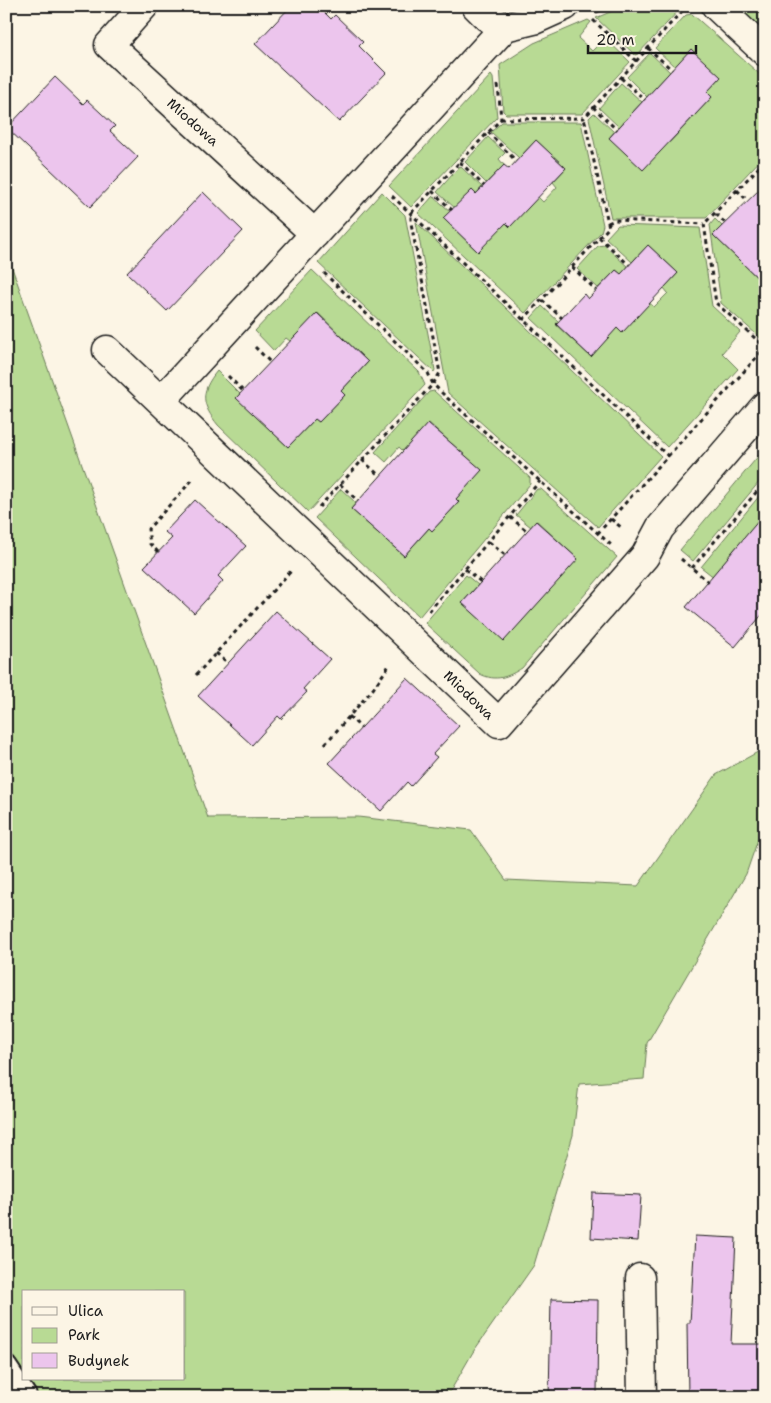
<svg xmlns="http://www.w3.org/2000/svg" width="771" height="1403" viewBox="0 0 771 1403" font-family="'Shantell Sans',sans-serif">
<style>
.green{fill:#b8da94;stroke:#6a7b58;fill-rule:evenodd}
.building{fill:#ecc5ed;stroke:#1c1c1c}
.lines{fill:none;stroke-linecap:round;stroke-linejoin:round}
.lane-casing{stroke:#1c1c1c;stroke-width:25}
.street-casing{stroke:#1c1c1c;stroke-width:31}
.path{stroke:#1c1c1c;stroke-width:3;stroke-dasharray:4 4;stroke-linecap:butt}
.lane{stroke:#fcf5e5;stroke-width:21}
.street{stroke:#fcf5e5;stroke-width:28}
.labels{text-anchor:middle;stroke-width:5;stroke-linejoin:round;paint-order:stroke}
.street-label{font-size:14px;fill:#1c1c1c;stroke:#fcf5e5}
</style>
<rect width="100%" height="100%" fill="#fcf5e5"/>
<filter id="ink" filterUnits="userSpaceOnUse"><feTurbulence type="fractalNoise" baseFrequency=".02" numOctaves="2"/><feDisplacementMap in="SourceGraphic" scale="10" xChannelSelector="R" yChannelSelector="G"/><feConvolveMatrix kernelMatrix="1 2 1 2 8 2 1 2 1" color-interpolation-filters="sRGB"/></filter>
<g filter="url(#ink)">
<path class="green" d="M624,6h52l5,2 -43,46 -3,1 -39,-37z
M736,6h29v27z
M692,14l73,65v76l-59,63h-95l-22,-100 5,-5 20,19 -5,6 61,4 42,-45 -5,-5 14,-15 -46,-10 -20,-19 31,-33z
M588,20l3,2 -13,16 14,13 13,-13 25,24 -48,52h-76l-3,-3 -3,-46 34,-22z
M650,53l20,19 -23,25 -20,-20z
M491,75l2,3 4,39 -86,90 -22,-21z
M621,83l21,19 -23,25 -20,-19z
M502,122h79l22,103 -2,7 -76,81 -107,-100 15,-17 18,16 -7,7 34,33 24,-33 8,8 24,-34 9,9 14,-15 -4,-5 13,-14 -30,-28 -17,18 -28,-26z
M488,137l17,16 -6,6 5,6 -18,18 -21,-21z
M460,166l22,21 -6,7 -4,-4 -17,18 -18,-16z
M382,192l23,23 30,155 -1,2 -116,-109z
M715,219l7,7 -9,9 52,50v57l-44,-39 -11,-78z
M416,222l245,234 -63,71 -150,-134z
M618,225l82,3 12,78 28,26 -18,21 16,16 -71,78 -136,-129 11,-12 17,16 -3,3 35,32 21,-33 10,8 23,-33 9,8 14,-14 -4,-5 14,-15 -30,-28 -16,17 -26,-24z
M604,245l24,22 -7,7 -5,-4 -18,18 -21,-19 21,-23z
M6,251l202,567 150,-1 113,13 35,50 132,6 78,-111 49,-27v71l-19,55 -99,169 -3,36 -65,5 -6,51 -39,130 -61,87 -26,45h-441zM24,1292h160v87h-160z
M312,270l107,102 6,13 -117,127 -90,-87c-16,-20 -19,-32 -1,-54l23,23 -3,4 51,49 27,-28 4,3 26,-27 -4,-4 27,-29 -50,-49 -28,28 -4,-3 -12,13 -19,-20z
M434,391l96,87v6l-111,133 -104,-99 26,-29 15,14 -5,6 53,47 25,-28 3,3 27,-29 -3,-3 25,-29 -52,-47 -26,28 -4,-4 -13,15 -11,-10 54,-60z
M765,448v27l-72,86 -13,-11z
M537,489h4l76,68 -95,111c-14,9 -26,14 -42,6l-55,-51 41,-48 12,10 -16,18 116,-44 -41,-38 -6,6 -15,-12z
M765,489v24l-6,6 3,2c-18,18 -36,34 -47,57l-14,-11z"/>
<path class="building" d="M291,6h27l13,13 4,-4 28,27 -4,4 27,27 -47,49 -84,-78z
M691,49l30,28 -14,15 5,5 -69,73 -34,-32z
M55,77l28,27 4,-4 28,26 -5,5 28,26 -48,50 -83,-79z
M536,140l30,28 -56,59 -4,-4 -28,29 -35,-34 29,-28 4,4 28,-29 5,4z
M765,184v101l-52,-50z
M203,192l40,39 -76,80 -40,-38z
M648,245l30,28 -56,60 -5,-5 -26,29 -35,-33 28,-30 4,5 28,-29 5,4z
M317,313l51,49 -27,29 4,4 -26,27 -4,-3 -27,28 -52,-49z
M428,423l54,47 -26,29 3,3 -27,29 -3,-3 -25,28 -53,-47z
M195,500l51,46 -28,30 5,5 -29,32 -50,-46 28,-29 -7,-6z
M765,513v98l-30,36 -49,-40z
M536,521l42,38 -74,82 -42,-38z
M276,611l54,48 -27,30 4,3 -26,27 -3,-3 -26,29 -54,-49z
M407,678l52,48 -26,28 4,3 -26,29 -4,-4 -26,29 -52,-48z
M593,1193l48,2 -3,46 -47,-3z
M695,1236l41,2 -5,106h34v35l-4,3v10h-28v5h-45l-1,-74h3z
M551,1299l47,1 -1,97h-48z"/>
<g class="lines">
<defs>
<path id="lane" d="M6,1367l20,30"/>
<path id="street" d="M144,6l-35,39 206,189
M476,6l11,11 18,10 29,-7 31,-14
M716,6l49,46
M107,350l392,373 146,-167 15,-28 105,-122
M161,401l344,-374
M640,1278l2,119"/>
</defs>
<use href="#lane" class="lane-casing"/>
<use href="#street" class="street-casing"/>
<path class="path" d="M596,12l15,-6
M593,20l43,41
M648,48l24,22
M621,78l24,22
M593,107l24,23
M501,119l83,-1 99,-108
M488,132l28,29
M765,161l-61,63 12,79 49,44
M460,162l24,24
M737,190l8,8
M432,191l20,19
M392,196l276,260 -70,77
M716,214l9,9
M608,223l7,-3 89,4
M599,237l30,28
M572,267l24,23
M324,273l104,100 5,11 12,12 166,149
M542,300l20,18
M523,320l86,-93 -25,-109
M255,347l16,16
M228,376l15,15
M668,456l97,-108
M362,460l18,16
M340,484l18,17
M319,507l114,-123 7,-11 -29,-150v-10l90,-94 -3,-35
M510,517l17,14
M611,519l11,9
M489,542l16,13
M158,552l-8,-8 -2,-15 46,-51
M681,559l29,24
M692,568l73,-86
M465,569l16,13
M429,611l111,-130
M216,653l12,10
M196,675l95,-104
M349,716l12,12
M325,744l48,-55 17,-25"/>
<use href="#lane" class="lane"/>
<use href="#street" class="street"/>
</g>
</g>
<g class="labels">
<g class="street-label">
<text transform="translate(193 122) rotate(42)" y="5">Miodowa</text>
<text transform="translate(469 695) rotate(44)" y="5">Miodowa</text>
</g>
</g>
<rect width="771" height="1403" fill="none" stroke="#fcf5e5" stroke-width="25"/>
<rect x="12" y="12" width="746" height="1378" fill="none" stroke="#1c1c1c" stroke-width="2" filter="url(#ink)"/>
<rect x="22" y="1290" width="162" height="90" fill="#fcf5e5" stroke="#a29e95"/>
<rect x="32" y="1307" width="25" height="8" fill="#fcf5e5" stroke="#a29e95"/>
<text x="68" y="1316" font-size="15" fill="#1c1c1c">Ulica</text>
<rect x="32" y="1328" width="25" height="15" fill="#b8da94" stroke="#a29e95"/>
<text x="68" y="1340" font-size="15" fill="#1c1c1c">Park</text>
<rect x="32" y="1353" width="25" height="15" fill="#ecc5ed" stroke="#a29e95"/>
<text x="68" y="1366" font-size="15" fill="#1c1c1c">Budynek</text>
<path d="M588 45v8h108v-8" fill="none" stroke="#1c1c1c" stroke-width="2.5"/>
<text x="596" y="45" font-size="15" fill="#1c1c1c" stroke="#fcf5e5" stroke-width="4" paint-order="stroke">20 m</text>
</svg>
